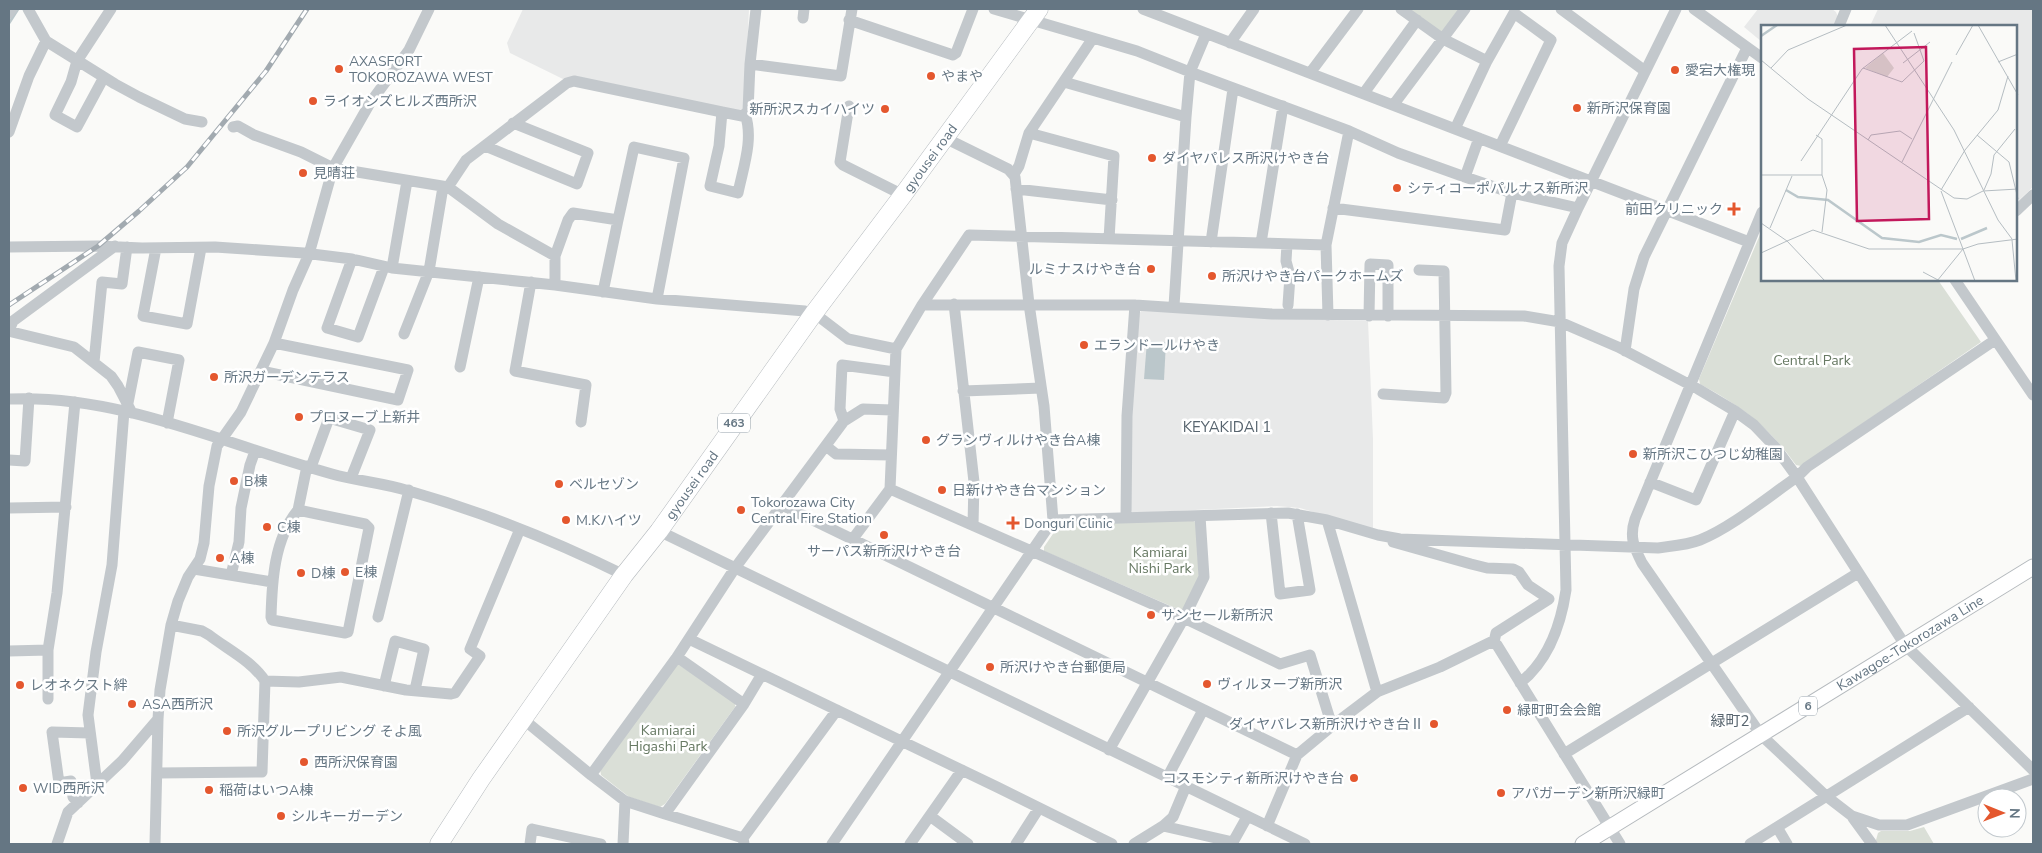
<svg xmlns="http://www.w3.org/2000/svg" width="2042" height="853" viewBox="0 0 2042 853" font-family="'Nunito Sans','Noto Sans JP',sans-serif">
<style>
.built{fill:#e8e9e9}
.green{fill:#dadfd7}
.water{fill:#bbc7cb}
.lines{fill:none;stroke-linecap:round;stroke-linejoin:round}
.stream{stroke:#bbc7cb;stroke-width:3}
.major-casing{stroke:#b5babe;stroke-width:17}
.highway-casing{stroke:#b4b9bd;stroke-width:19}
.minor{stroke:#c3c8cc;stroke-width:11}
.major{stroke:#fff;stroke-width:15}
.highway{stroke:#fff;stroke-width:18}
.rail-casing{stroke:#a2aab0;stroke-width:5}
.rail{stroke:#fff;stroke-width:3;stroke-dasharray:9;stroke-linecap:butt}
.poi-dot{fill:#e4572e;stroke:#fff;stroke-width:2}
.labels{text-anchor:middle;stroke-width:5;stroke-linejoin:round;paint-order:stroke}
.shield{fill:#fff;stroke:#939fa8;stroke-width:1}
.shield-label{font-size:12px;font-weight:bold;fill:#657683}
.poi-label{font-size:14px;fill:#657683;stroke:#fff;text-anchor:start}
.street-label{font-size:14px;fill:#657683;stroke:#fff}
.park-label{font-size:14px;fill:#687a64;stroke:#fff}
.neighbourhood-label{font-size:15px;fill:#57646e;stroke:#fff}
.inset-river{fill:none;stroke:#bbc7cb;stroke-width:2.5}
.inset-road{fill:none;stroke:#b5bdc2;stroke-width:1}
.view{fill:#c2185b;fill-opacity:0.15;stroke:#c2185b;stroke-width:2.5}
.inset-edge{fill:none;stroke:#657683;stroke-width:2.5}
</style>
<rect width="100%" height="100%" fill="#fafaf8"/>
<path class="built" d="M523,9h226l-5,101 -2,2 -177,-32 -55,-27 -3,-10z
M1758,9h74l4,3 2,5 -4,9h-72v16l-18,-15z
M1878,9h155v178l-17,16v-177h-146z
M1142,310l121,8 105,3 5,118v91l-73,-22 -23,-2 -144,7 -3,-4 2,-93 7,-102z"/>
<path class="green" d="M1409,9h50l-16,22h-4z
M1762,230v50h176l43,62 -180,124 -5,-1c-31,-42 -51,-56 -96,-81l-1,-5z
M1192,520l4,3 3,55 -15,31 -4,1 -136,-59v-4l15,-22z
M676,663l59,38v6l-70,97 -5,3 -31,-10 -28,-22 -1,-6z
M1924,827l10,17h-57l-1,-4 2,-7 3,-2h29z"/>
<path class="water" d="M1147,341l19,1 -2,38 -20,-1z"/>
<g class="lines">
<path class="stream" d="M9,23l9,-14"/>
<defs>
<g id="major">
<path id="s1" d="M1583,844l450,-277"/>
</g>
<g id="highway">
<path id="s2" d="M439,844l42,-65 143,-204 35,-44 155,-218 89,-118 136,-186"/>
</g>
</defs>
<use href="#major" class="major-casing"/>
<use href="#highway" class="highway-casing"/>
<path class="minor" d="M28,9l18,32 69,43 24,13 46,22 17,3
M756,9l-6,55 91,12 11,-67
M994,9l99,29
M1143,9l606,233
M1401,9l42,30 44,22
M1561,9l84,62
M1694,9l68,49
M9,13l3,-4
M803,18l1,-9
M849,20l104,35 3,-2 17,-44
M1839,26l7,-17
M1230,43l24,-34
M1310,73l48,-64
M104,77l-27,50 -22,-12 16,-33 6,-21 34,-52
M1064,82l122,35
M1364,93l53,-73
M1394,104l71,-95
M849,106l-9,56 3,3 60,30
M1283,106l-22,137 65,2 2,70
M745,114l-3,2 -20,-4 -3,34 -9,40 28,7c5,-25 16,-54 7,-79l3,-3 2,-47
M233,127l5,-1 16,9 47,17 32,16 115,19 50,37 57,32 13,-36 5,-7 45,7 16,-73 50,11 -27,141
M1455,129l32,-68 27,-48 37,27 -51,106
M9,132l20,-56 17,-35
M1029,133l85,23 -5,83
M485,146l92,38 11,-31 -75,-30
M1014,174l5,-8 10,-33 64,-95 44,13 53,21 16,-38
M1465,177l14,-39
M448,187l18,-27 101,-77 7,-2 148,31
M1016,189l96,11
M1333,208l172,22 7,-37
M2016,211l17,-16
M1762,212l-127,307c-6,18 -1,28 7,44l119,172 65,61 26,20 27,9h28l126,-46
M1211,242l22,-153
M1287,244l-1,17 4,15 -2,29
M1326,245l23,-114
M115,246l-102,75 -3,7 2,4 62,15 37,29 7,10 14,27
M9,247l89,-1 44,2 73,-1 89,6 48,6 40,9 163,17 102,14 148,12 9,2 34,26 48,10
M156,248l-13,68 44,8 14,-76
M555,256v29
M352,259l-25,69 31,9 26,-70
M392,268l15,-87
M1955,280l78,115
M531,282l-16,89 71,14 -5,37
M603,292l15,-72
M954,304l20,178 -1,43
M922,305h213l137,9 252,2 36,6 58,25 80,42 37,22 19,14 22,23 21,29 108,168 128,125
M1174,306l12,-189 4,-45 159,59 49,22 67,24 47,16 66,15
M1369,316l1,-52 18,1v51
M404,334l25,-63 14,-84
M1625,351l9,-62 10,-32 103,-209
M94,362l8,-80 20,2 5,-37
M460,367l19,-90
M261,371l137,29 10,-30 -134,-27
M963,391l78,-3
M1383,394l61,4 2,-5 -2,-122 -25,-1
M9,399c112,-5 217,46 323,75 25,7 52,9 77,17 74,21 146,50 215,84
M128,403l10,-51 41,8 -12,63
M844,421l-4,-12 2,-44 53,7
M826,446l10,8 54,1
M9,460l16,1 4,-63
M311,467l18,-49 41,12 -19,48
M1650,482l46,18 39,-89
M890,489l294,129 96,46 30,-9 22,71
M782,505l515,250
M9,508l57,-1
M298,510c-24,29 -26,71 -27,107l1,3 73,13 3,-1 21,-104 -4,-4 -67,-14 9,-44
M1271,513l9,81 30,-4 -13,-76
M1126,518l1,-102 8,-111
M1053,520l235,-7 39,7 51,15 22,4 258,9c14,-2 29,-3 42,-8 32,-13 68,-43 97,-63l10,-10 188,-127
M1327,520l50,172
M659,531l646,313
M852,540l38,-51 6,-140 26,-44 47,-70 292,8
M1393,542l78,22 16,4 26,1 6,3 9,13 21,14 -53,34 -2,9
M194,569l78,13
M231,575l8,-33 2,-34 9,-43 5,-14
M378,617l31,-127
M171,625l31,6 7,4c18,14 43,26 56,46l34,1 42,-5 65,13 45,4 4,-1 25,-37 -10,-7 50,-120
M689,639l308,148 115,57
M9,651l39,-1
M677,657l67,47 18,-30
M1520,683c29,-23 41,-59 46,-93l-7,-324 3,-23 16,-35 98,-199
M384,686l11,-45 29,8 -9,41
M48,699v-49l9,-57 18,-191
M523,719l68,56 34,26 -2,43
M1109,750l75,-132 20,-41 -4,-61
M1564,754l294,-181
M158,773l104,-1 3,-91
M591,775l86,-118 58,-89 109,-147 19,-12 29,1
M1167,778l36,-68
M97,784l-9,-69 8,-63 16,-87 12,-154
M625,801l40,13 79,-110
M78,803l-5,-6 -2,-16 -12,2 -7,-51 38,1
M665,814l78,24 1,6
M930,816l38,28
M1853,818l19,26
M1163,826l70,16 14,-25
M1267,826l30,-71 35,-29 45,-34 63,-25 51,-25 6,3 123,199
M1777,827l10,17
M743,838l94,-128
M57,844l11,-32 54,-51 36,-42 2,-29 11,-65 7,-24 10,-24 12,-18 4,-16 5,-57 8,-40 24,-34 33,-69 19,-53 16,-36 24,-86 37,-65 39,-53 20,-41
M155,844l3,-125
M530,844l2,-15 69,15
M832,844l221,-324 -9,-114 -15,-102 -14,-127 -7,-8 -63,-31
M910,844l52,-74
M1016,844l23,-36
M1134,844l29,-18 10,-9 13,-31
M1750,844l219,-137"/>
<use href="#major" class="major"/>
<use href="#highway" class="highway"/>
<defs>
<path id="rail" d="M9,305l89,-59 41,-35 48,-44 79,-96 41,-62"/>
</defs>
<use href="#rail" class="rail-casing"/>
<use href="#rail" class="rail"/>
</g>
<g class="poi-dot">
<circle cx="339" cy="69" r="5"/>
<circle cx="1675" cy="70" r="5"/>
<circle cx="931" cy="76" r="5"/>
<circle cx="313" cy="101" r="5"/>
<circle cx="1577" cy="108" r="5"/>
<circle cx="885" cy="109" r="5"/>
<circle cx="1152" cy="158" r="5"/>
<circle cx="303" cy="173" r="5"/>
<circle cx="1397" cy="188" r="5"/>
<path d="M1731.5 201.5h5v5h5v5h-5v5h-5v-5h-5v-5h5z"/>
<circle cx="1151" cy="269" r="5"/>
<circle cx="1212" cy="276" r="5"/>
<circle cx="1084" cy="345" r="5"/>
<circle cx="214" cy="377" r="5"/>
<circle cx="299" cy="417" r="5"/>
<circle cx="926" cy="440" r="5"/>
<circle cx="1633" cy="454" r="5"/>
<circle cx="234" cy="481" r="5"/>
<circle cx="559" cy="484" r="5"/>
<circle cx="942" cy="490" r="5"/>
<circle cx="741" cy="510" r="5"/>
<circle cx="566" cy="520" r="5"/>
<path d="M1010.5 515.5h5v5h5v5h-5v5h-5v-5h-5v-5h5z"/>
<circle cx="267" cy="527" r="5"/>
<circle cx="884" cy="535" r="5"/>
<circle cx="220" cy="558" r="5"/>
<circle cx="345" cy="572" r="5"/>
<circle cx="301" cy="573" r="5"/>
<circle cx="1151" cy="615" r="5"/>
<circle cx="990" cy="667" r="5"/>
<circle cx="1207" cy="684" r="5"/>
<circle cx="20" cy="685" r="5"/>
<circle cx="132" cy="704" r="5"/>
<circle cx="1507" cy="710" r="5"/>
<circle cx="1434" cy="724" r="5"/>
<circle cx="227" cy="731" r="5"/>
<circle cx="304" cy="762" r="5"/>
<circle cx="1354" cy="778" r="5"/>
<circle cx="23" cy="788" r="5"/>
<circle cx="209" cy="790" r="5"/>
<circle cx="1501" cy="793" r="5"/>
<circle cx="281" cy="816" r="5"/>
</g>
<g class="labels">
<g class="shield">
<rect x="718" y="413.5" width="32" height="19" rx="4"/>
<rect x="1799" y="696.5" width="18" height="19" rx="4"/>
</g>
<g class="shield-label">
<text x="734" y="427">463</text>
<text x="1808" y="710">6</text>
</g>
<g class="poi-label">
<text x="349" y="66">AXASFORT<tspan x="349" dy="16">TOKOROZAWA WEST</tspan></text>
<text x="1685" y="75">愛宕大権現</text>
<text x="941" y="81">やまや</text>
<text x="323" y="106">ライオンズヒルズ西所沢</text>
<text x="1587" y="113">新所沢保育園</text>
<text x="875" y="114" text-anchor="end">新所沢スカイハイツ</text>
<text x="1162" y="163">ダイヤパレス所沢けやき台</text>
<text x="313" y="178">見晴荘</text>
<text x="1407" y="193">シティコーポパルナス新所沢</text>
<text x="1723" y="214" text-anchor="end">前田クリニック</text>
<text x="1141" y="274" text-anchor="end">ルミナスけやき台</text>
<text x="1222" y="281">所沢けやき台パークホームズ</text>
<text x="1094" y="350">エランドールけやき</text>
<text x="224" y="382">所沢ガーデンテラス</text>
<text x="309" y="422">プロヌーブ上新井</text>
<text x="936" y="445">グランヴィルけやき台A棟</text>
<text x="1643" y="459">新所沢こひつじ幼稚園</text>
<text x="244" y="486">B棟</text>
<text x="569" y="489">ベルセゾン</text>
<text x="952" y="495">日新けやき台マンション</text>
<text x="751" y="507">Tokorozawa City<tspan x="751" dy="16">Central Fire Station</tspan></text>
<text x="576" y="525">M.Kハイツ</text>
<text x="1024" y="528">Donguri Clinic</text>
<text x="277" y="532">C棟</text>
<text x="884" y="556" text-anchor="middle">サーパス新所沢けやき台</text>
<text x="230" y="563">A棟</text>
<text x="355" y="577">E棟</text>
<text x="311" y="578">D棟</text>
<text x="1161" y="620">サンセール新所沢</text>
<text x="1000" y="672">所沢けやき台郵便局</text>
<text x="1217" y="689">ヴィルヌーブ新所沢</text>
<text x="30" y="690">レオネクスト絆</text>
<text x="142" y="709">ASA西所沢</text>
<text x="1517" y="715">緑町町会会館</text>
<text x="1424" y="729" text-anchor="end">ダイヤパレス新所沢けやき台Ⅱ</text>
<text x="237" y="736">所沢グループリビング そよ風</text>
<text x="314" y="767">西所沢保育園</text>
<text x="1344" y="783" text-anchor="end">コスモシティ新所沢けやき台</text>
<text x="33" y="793">WID西所沢</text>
<text x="219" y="795">稲荷はいつA棟</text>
<text x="1511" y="798">アパガーデン新所沢緑町</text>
<text x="291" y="821">シルキーガーデン</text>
</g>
<g class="street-label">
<text dy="5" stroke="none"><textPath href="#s2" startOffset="844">gyousei road</textPath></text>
<text dy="5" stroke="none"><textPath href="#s2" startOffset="439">gyousei road</textPath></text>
<text dy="5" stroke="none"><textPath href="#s1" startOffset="384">Kawagoe-Tokorozawa Line</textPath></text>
</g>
<g class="park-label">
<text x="1812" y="365">Central Park</text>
<text x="1160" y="557">Kamiarai<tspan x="1160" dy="16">Nishi Park</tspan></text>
<text x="668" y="735">Kamiarai<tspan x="668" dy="16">Higashi Park</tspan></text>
</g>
<g class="neighbourhood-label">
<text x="1227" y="432">KEYAKIDAI 1</text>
<text x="1730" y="726">緑町2</text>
</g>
</g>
<g transform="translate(1761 25)">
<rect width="256" height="256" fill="#fafaf8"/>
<path d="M122,28l11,15 -7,9 -22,-9z" fill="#dadfd7"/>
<path class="inset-river" d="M0,11l16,-11M25,165l12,7 30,3 54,38 37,4 22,-7 16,4M200,214l26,-11"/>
<path class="inset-road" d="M124,0l69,105 44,90 14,19M217,0l40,70M195,30l17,-30M0,35l47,39 146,99 13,1 16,-8 35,-2M237,37l20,-8M142,38l27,-21M10,43l17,-18 59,-25M102,43l39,14 22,-21 -10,-28M55,110l6,4v36l5,15 -5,42M216,110l32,27 9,37M107,115l3,-5 29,-4 12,8M40,136l61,-92 50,-38M141,137l50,-100M0,150h61M180,165l24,-40 33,-40 10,-34M223,165l7,-16 3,-19 21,-26M0,198l26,18 26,-11 56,19h94l-22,-58M9,203l22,-52M251,215l4,41M202,224l12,32M0,228l26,-12 38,40M162,247l15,8M176,256l26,-32 15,-5 40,-5"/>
<path class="view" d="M165,22l3,172 -72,2 -3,-172z"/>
<rect width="256" height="256" class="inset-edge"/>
</g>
<rect width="2042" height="853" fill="none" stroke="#657683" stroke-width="20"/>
<g transform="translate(2002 813) rotate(91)"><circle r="24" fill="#ffffff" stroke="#c1c8cd"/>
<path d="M0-4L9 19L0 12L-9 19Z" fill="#e4572e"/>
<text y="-8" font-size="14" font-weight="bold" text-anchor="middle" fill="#657683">N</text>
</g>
</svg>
